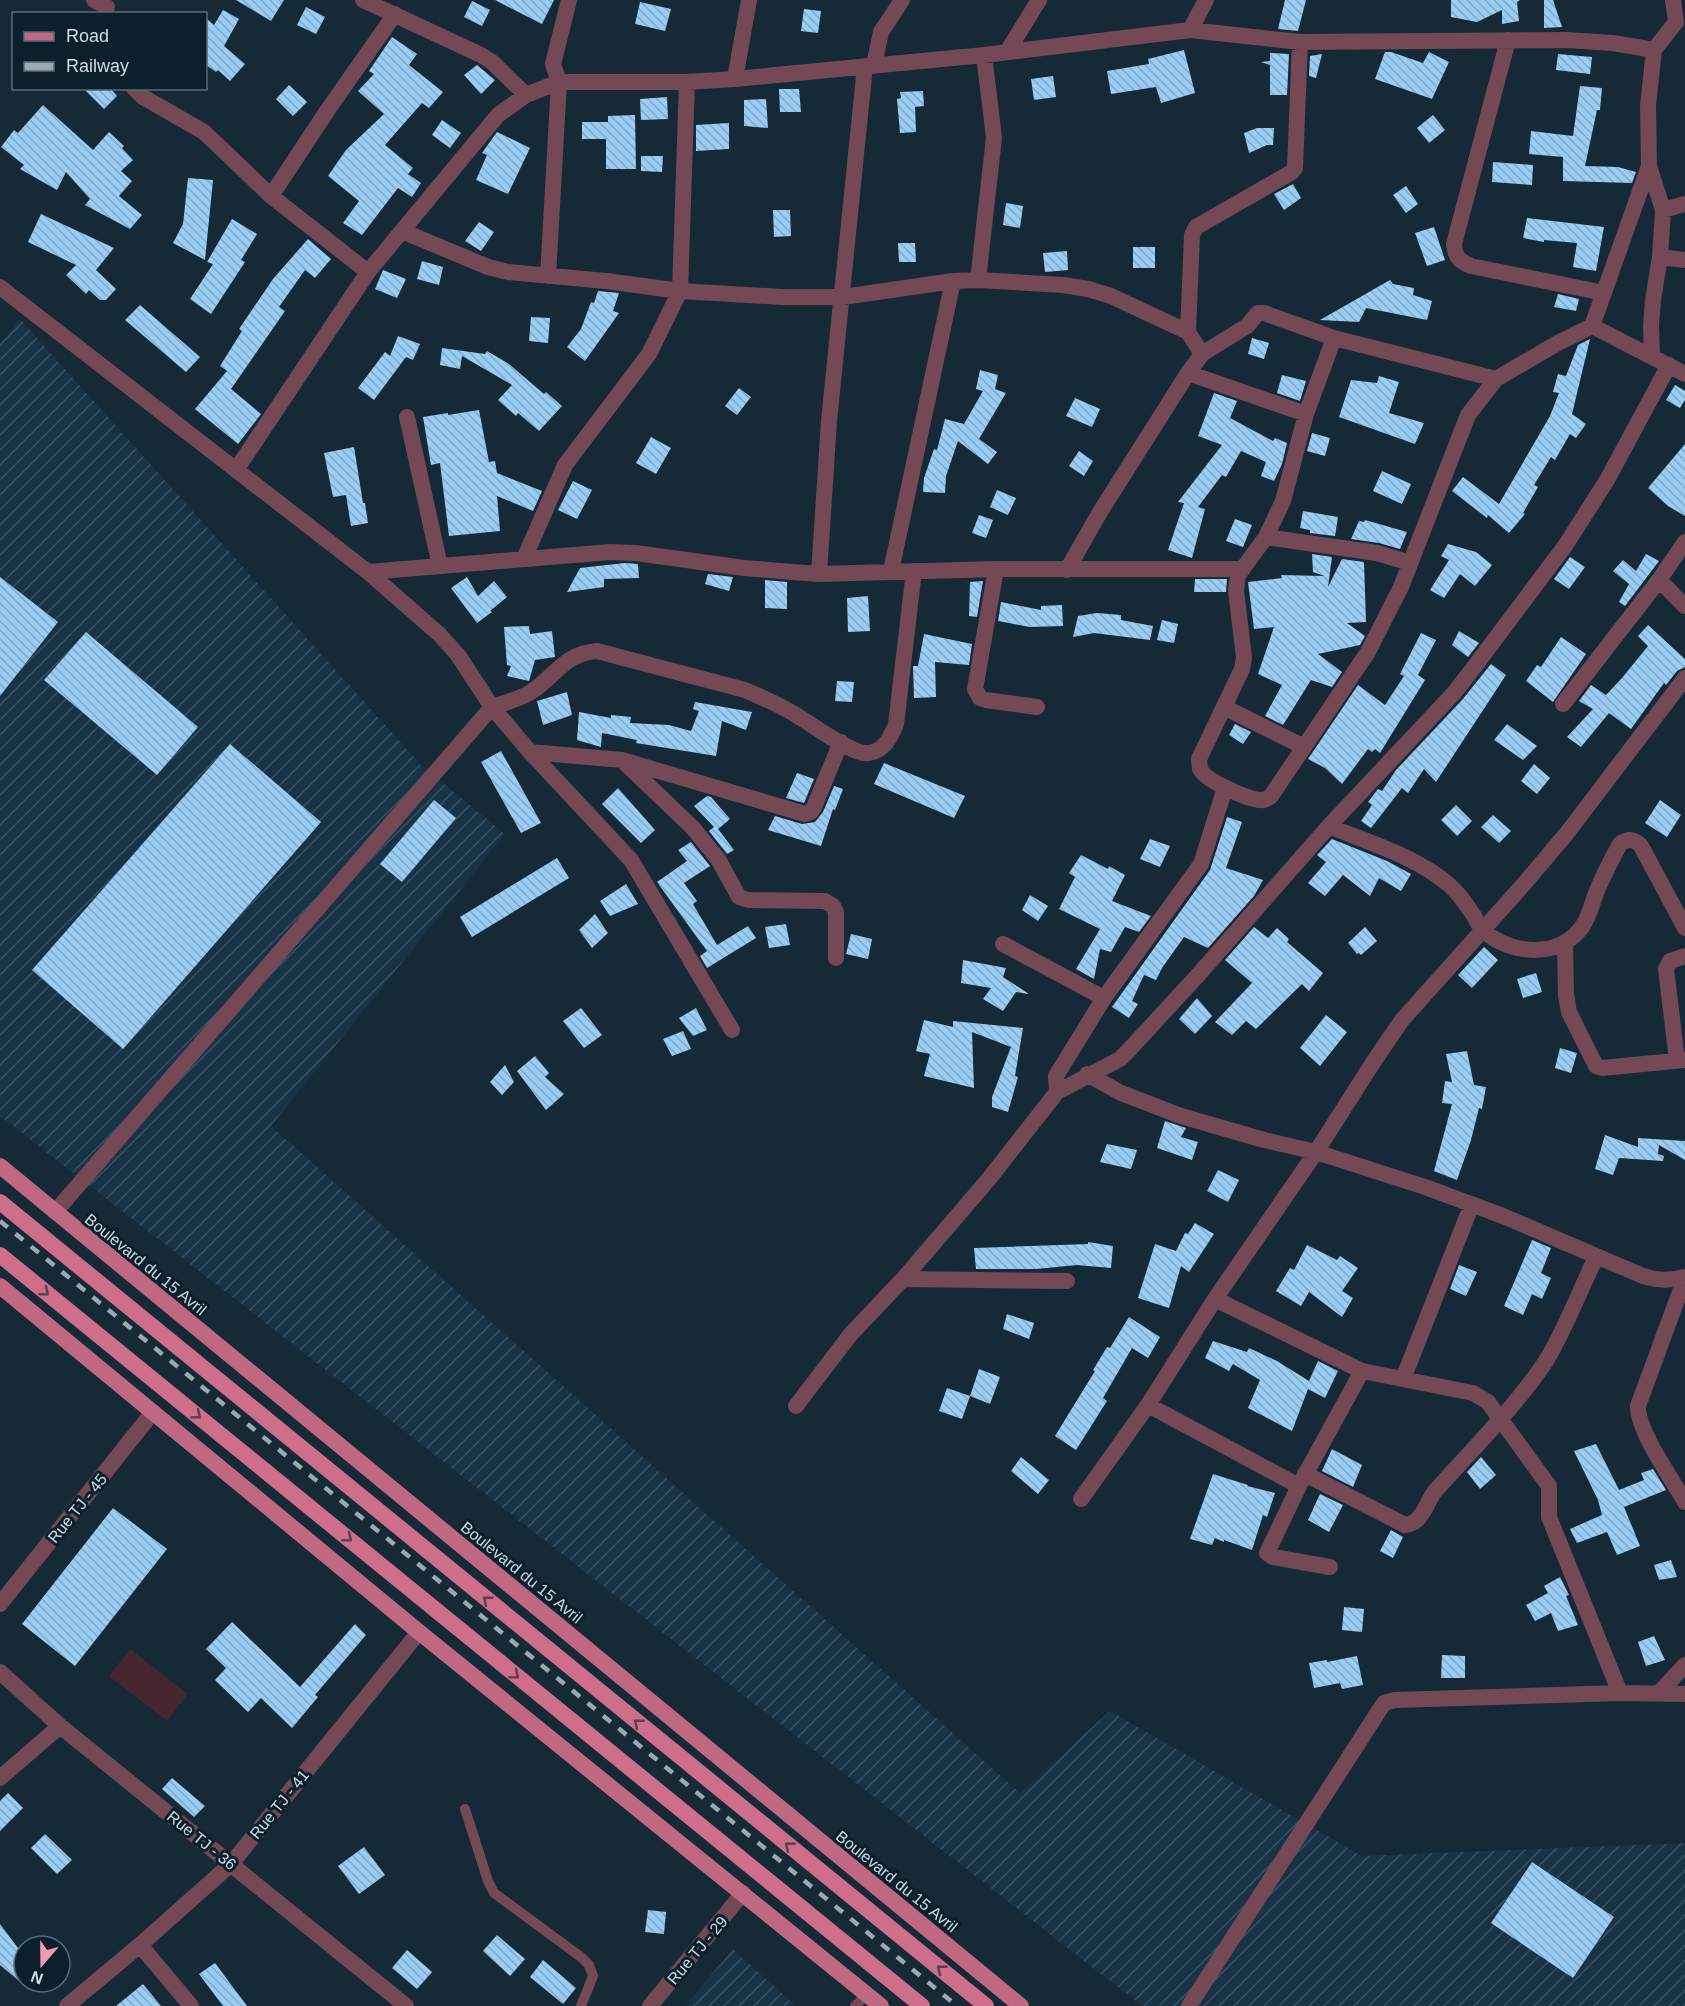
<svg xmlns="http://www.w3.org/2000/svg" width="1685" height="2006" viewBox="0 0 1685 2006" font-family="Helvetica,sans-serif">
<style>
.industrial{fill:url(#industrial-furrows)}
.green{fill:#45262e}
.building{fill:url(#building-back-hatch)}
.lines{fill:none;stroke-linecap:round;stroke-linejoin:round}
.service{stroke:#744955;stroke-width:10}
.minor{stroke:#744955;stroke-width:16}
.primary{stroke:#c06882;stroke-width:16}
.trunk{stroke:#cf6e8a;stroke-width:16}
.rail{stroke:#9ba9b3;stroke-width:4.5;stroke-dasharray:10 10;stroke-linecap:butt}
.oneway{stroke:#593f52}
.labels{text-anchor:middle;stroke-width:6;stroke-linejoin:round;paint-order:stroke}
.street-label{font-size:16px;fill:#d0dce5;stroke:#0b1f2d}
</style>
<defs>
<pattern id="industrial-furrows" width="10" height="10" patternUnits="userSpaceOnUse" patternTransform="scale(1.5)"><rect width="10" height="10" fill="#183346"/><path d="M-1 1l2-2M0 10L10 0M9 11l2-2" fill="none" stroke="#395061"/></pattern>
<pattern id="building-back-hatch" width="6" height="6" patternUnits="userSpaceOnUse" patternTransform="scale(1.5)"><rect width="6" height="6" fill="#99cdf3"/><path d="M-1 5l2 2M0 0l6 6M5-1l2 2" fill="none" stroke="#82aac8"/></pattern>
</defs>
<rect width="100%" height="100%" fill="#152937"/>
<path class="industrial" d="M20,319l401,446 84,69 -234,292 749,667 90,-82 252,145 323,-13v163h-543l-1142,-890v-772z
M733,1949l63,57h-111z"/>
<path class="green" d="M130,1649l58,45 -21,27 -58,-45z"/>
<path class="building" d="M236,0h48l-13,21z
M495,0h59l-12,24z
M1285,0h21l-8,31 -20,-2z
M1451,0h69l-3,2 2,19 -17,3v-14l-25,12 -26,-5z
M1544,0h9l9,27 -18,1z
M472,1l18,9 -8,16 -18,-9z
M640,2l31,7 -6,22 -30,-7z
M306,7l19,10 -9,17 -19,-9z
M804,9l17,2 -3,22 -17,-2z
M223,10l16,9 -15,27 21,18 -15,17 -12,-11 -2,2 -10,-7v-47l8,7z
M392,37l25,17 -8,11 34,27 -14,16 -7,-5 -37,42 28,23 -5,6 13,9 -9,14 -14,-9 -36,47 -19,-12 16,-22 -31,-25 18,-26 38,-36 -26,-23 16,-17 -5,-3z
M1184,50l11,43 -34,10 -5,-16 -45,7 -4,-23 42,-7 -1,-5z
M1385,52h6l32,11 6,-11 20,10 -17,37 -57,-20z
M1270,53l19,1 -2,41h-17v-30l-9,-3 9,-1z
M1322,54l-6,24 -7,-2 1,-20z
M1558,54l34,3 -2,17 -34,-4z
M477,65l18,15 -14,14 -17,-19z
M1053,76l3,21 -22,3 -3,-21z
M289,85l18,17 -14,14 -17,-17z
M1580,86l22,2 -2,22h-3l-12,56 33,1 18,5 -4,11 -69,-2v-24l-34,-3 2,-23 42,5z
M83,88h27l7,8 -13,13z
M779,89h20l2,23h-21z
M923,91l1,15 -9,1 1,25 -16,1 -3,-34 4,-1 -1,-6z
M667,97l1,22 -27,1 -1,-21z
M766,99l2,29 -24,-2v-26z
M43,105l50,45 16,-18 15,14 -2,2 11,12 -12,11 11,10 -13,15 23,19 -12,14 -45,-24 5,-6 -24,-27 -9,18 -37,-21 4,-4 -23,-18 13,-17 4,3z
M635,115l1,54h-30v-30h-24v-17h26v-6z
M1433,115l12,15 -16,13 -12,-15z
M442,120l19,13 -11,15 -18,-13z
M729,123v26l-33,2v-26z
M1257,128h17l-1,17h-6l-18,8 -5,-20z
M497,132l33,16 -22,46 -32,-14 11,-25 -5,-2z
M641,156h22l-1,16 -21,-1z
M1493,162l40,3 -1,20 -40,-3z
M188,178l25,2 -8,80 -32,-17 10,-19z
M1293,184l8,14 -17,12 -10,-16z
M1406,186l12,18 -12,9 -13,-18z
M1006,203l17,3 -3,22 -17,-3z
M773,210h17l1,26 -17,1z
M41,214l73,34 -18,22 20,19 -10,11h-6l-11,-10 -3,4 -20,-19 10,-10 -48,-23z
M1527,218l77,9 -8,44 -23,-4 4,-24 -33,-3v2l-21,-4z
M232,219l25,15 -16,26 4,2 -34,52 -21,-15 23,-35 -6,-2z
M479,222l15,10 -13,19 -16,-10z
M1434,227l11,33 -18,6 -12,-33z
M308,239l23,20 -16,19 -10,-8 -26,37 6,4 -54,78 30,25 -23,30 -43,-35 32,-38 -7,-5 22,-35 -3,-2 34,-50z
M898,243h17l1,19h-17z
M1133,247h22v21h-22z
M1067,251l1,19 -23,2 -2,-19z
M422,261l21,6 -4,18 -22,-6z
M383,270l23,9 -9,19 -22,-9z
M1390,280l3,4 21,4 -1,7 19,6 -5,19 -61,-12 -7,14 -39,-2z
M598,291l21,2 -6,18 6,2 -34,48 -18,-14 14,-18 10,-27 3,1z
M1558,294l21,5 -3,12 -22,-4z
M140,305l60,52 -14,15 -61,-52z
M531,317l19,1 -2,25 -19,-2z
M398,336l22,8 -7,16 -7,-3 -32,43 -16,-12 27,-36 5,4z
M1252,338l17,5 -5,16 -16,-5z
M1590,339l-18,75 14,10 -10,14 -6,-4 -15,26 -4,-3 -17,28 4,2 -15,26 2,1 -16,19 -21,-18 -1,3 -35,-27 11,-14 36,27 51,-88 9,-23 -6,-1 5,-18 8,2 12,-31z
M442,348l43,6 2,-3 22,13 35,30 2,-2 16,14 -23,25 -21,-18 -2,3 -18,-16 14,-15 -50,-29 -2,13 -20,-4z
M980,370l18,5 -3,14 11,4 -27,46 18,13 -9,12 -30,-23 -12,35 -1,17 -22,-1 1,-14 10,-29 3,1 8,-31 19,5 19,-33 -7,-2z
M1282,375l24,6 -6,20 -23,-8z
M1379,376l20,6 -10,31 35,10 -9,21 -76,-27 12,-37 26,3z
M1675,385l10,6v9l-5,8 -14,-8z
M739,388l12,9 -14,18 -12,-9z
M1214,393l23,8 -7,17 43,23 2,-3 12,5 -5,21 -8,17 -13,-5 5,-14 -25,-11 -15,26 -4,-2 -24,32 7,2 -13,49 -24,-8 16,-47 -6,-1 44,-57 -24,-9z
M1075,398l25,11 -8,18 -26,-11z
M479,410l10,52 6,-1 2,12 45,18 -9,20 -36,-15 3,35 -51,5 -9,-73 -9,2 -8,-48 25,-4v2z
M1312,433l18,5 -5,18 -18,-5z
M651,437l20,11 -15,26 -20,-11z
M1685,444v72l-17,-10 -20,-18z
M354,447l9,56h2l3,20 -17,3 -5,-31 -13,2 -9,-44z
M1079,451l14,10 -9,15 -15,-10z
M1382,471l29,13 -9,20 -29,-13z
M573,481l19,9 -15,29 -19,-9z
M997,490l19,8 -8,17 -18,-8z
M1303,511l35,6 -3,19 -25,-3v-3l-10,-2z
M979,515l14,5 -7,18 -14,-5z
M1235,519l17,6 -9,22 -17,-6z
M1365,520l42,12 -7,17 -21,-6 -28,-4 8,-18 5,1z
M1448,544l28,8 16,13 -17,21 -15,-12 -16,24 -14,-8 19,-30 -8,-4z
M1312,554l20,3 -4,30 14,-28 22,3 2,60 -19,1 18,13 -5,9 -42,9 24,18 -10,15 -21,-7 -28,45 -18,-9 17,-31 -24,-11 16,-47 -20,2 -6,-47 34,-4 -1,-3 43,1 -11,-4z
M1646,554l13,7 -34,45 -6,-4 10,-18 -16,-13 10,-11 13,11z
M1570,557l15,10 -16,22 -15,-10z
M625,563l13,1 1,14 -35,1v8l-37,5 13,-24z
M708,574l25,3 -4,14 -24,-7z
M0,577l58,45 -58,74z
M467,577l11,19 16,-15 13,16 -17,14 2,1 -15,11 -26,-35z
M1195,579h32l-1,13h-32z
M765,580l22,2v27l-22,-1z
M983,581l-6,36 -8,-1 1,-34z
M868,596l2,35 -22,1 -1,-34z
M1001,602l40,8v-4l21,-1 1,21 -33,1 -32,-6z
M1097,613l24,2v5l32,6 -3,14 -56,-7 -21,4 5,-21z
M1162,620l16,4 -4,19 -17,-3z
M1648,625l37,34v8l-8,4 -11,14 -2,-2 -33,46 -22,-16 -28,34 -14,-10 26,-28 -14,-8 12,-16 15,10 16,-17 26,-32 -10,-10z
M529,626l1,8 22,-3 3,26 -20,3 -6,21 -22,-5 4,-10 -4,-1 -3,-38z
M1459,631l20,12 -11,14 -16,-12z
M86,632l112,95 -41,48 -113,-95z
M1421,633l15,7 -18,35 7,5 -45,73 -5,-4 -3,3 -4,-3 -26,35 -17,-16 -17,-9 50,-74 27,20 19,-29 -4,-2z
M924,634l48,10 -3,21 -34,-3 1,35 -22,1 -1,-32h5z
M1561,637l25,17 -33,48 -27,-21 11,-16 4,2z
M1491,664l15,11 -70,107 -12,-13 -16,24 -6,-5 -31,40 -10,-7 11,-16 -4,-3 10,-13 4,2 14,-21 66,-70z
M837,681l17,1 -2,20 -17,-1z
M567,692l5,23 -29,10 -6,-24z
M695,702l57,10 -6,18 -24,-9 -6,35 -80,-13 1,-3 -35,-7 -1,14 -24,-7 2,-28 32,6v-3l20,2 -1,6 39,2 22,6 8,-20 -6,-2z
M1235,724l16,8 -8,12 -14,-9z
M1507,724l30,22 -14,14 -29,-20z
M230,744l91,78 -198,227 -91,-79z
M501,751l40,72 -20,10 -40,-71z
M884,763l81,33 -11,22 -80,-34z
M1534,764l16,14 -13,16 -16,-13z
M797,773l17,6 -10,24 -18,-5z
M834,786l9,3 -8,21 -2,-1 -12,37 -53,-16 7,-14 27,8 13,-2 8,-10z
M618,788l37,42 -14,13 -39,-39z
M707,796l4,1 19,22 -12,10 16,21 -7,4 -18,-23 5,-4 -20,-21z
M434,800l22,18 -54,64 -22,-18z
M1660,800l21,15 -14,22 -22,-14z
M1456,805l16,16 -15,15 -16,-16z
M1493,815l18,16 -12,12 -18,-16z
M1227,817l15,5 -16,46 37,12 -9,16 -46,52 -24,-11 -22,31 -6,12 -12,-5 -12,26 6,3 -9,14 -17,-11 98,-137z
M1150,839l20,7 -10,21 -20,-8z
M1332,839l55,22 24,13 -10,17 -22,-13 -9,18 -27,-21 -18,21 -17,-13 18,-21 -9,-7z
M691,842l19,24 -26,17 13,18 -4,3 24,41 31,-19 8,12 -49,30 -7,-12 7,-5 -50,-69 30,-21 -9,-11z
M1081,855l27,14 1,-3 16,9 -13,26 39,15 -12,16 -14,-5 -14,25 -11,-3 -6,30 -18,-10 24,-40 -41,-20 16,-32 -6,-4z
M557,858l12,20 -97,59 -12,-20z
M626,884l12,20 -28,12 -10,-15z
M1030,895l18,11 -10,15 -16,-11z
M595,914l13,19 -16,15 -13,-18z
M786,924l4,21 -21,3 -4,-21z
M1254,927l14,11 9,-10 12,11 -2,3 36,31 -14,18 -7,-7 -46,45 -10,-8 -14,14 -17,-13 37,-39 -27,-23z
M1365,927l12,14 -16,14 -2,-2 -2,1 -9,-11z
M851,934l21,5 -4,20 -22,-5z
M1484,947l14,13 -26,28 -14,-13z
M963,960l43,8 -3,9 26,17 -13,-2 -13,19 -20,-12 8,-11 -30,-5z
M1536,973l6,19 -19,6 -6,-19z
M1197,998l15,18 -17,18 -16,-15z
M581,1008l21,27 -18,13 -21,-27z
M696,1008l11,22 -14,6 -14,-18z
M1326,1015l21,17 -27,34 -20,-18z
M924,1020l29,7v-6l70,7 -8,48 3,1 -10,35 -16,-5v-10l19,-50 -39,-15 2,56 -50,-12 6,-22 -14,-3z
M683,1031l8,18 -19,7 -9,-17z
M1560,1048l17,5 -6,20 -16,-5z
M1467,1051l7,34 12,2 -4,22 -3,-1 -8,32 -14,40 -23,-9 18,-67 -10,-1 3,-22 7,1 -6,-28z
M535,1056l14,17 -4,4 19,17 -18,16 -29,-39z
M505,1065l9,17 -12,13 -12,-13z
M1165,1121l21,7 -5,9 17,5 -6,18 -35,-12z
M1605,1135l33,12v-9l47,3v19l-26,-15 -1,9 6,2 -1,5 -44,-3 -6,17 -18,-6z
M1107,1144l30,6 -6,19 -31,-7z
M1218,1170l21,10 -11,22 -21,-11z
M1195,1223l19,11 -25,38 -8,-6 -12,42 -31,-10 17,-54 21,7 9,-18 3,1z
M1532,1240l19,8 -10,25 10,5 -9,21 -10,-5 -9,21 -19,-9z
M1088,1242l25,4 -2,22 -34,-3 -41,4h-60l-2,-21 114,-4z
M1307,1245l30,15 3,-4 18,12 -16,23 11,7 -11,19 -33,-25 -8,14 -25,-15 14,-23 4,2z
M1459,1265l18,7 -11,24 -16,-7z
M1007,1314l27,9 -5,16 -26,-10z
M1129,1317l31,20 -12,21 -16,-10 -29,50 4,3 -31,49 -21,-14 40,-65 -2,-1 14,-23 3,1z
M1213,1341l34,11 2,-4 28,13 32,20 9,-20 20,10 -13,27 -17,-9 -16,42 -44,-23 12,-28 -27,-16 -4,7 -24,-13z
M979,1369l21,8 -10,27 -20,-8z
M947,1388l23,8 -8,23 -23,-8z
M1596,1444l23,46 25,-10 -3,-7 12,-4 13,21 -42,17 16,39 -23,9 -10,-23 -30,11 -7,-14 32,-14 -4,-15 -24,-49z
M1332,1449l30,16 -9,22 -31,-16z
M1021,1457l28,23 -11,14 -27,-23z
M1481,1457l15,18 -16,14 -13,-17z
M1213,1474l35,11 -1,1 28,7 -8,24 -4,-2 -11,35 -28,-10v2l-9,-4 -3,7 -22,-6z
M1320,1494l23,11 -14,27 -21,-12z
M113,1508l54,41 -92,117 -53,-42z
M1391,1530l12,7 -10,21 -13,-7z
M1671,1560l6,17 -18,3 -5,-15z
M1560,1577l9,18 -3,1 12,29 -20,6 -7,-18 -16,8 -9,-16 22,-12 -4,-7z
M1344,1607l20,2 -2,23 -20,-2z
M232,1622l68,65 55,-63 11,11 -51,60 3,2 -26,31 -31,-30 -13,14 -33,-32 11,-12 -20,-19z
M1654,1636l11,24 -19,6 -8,-24z
M1442,1655l23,1v22h-24z
M1357,1656l6,29 -21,4 -2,-6 -26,5 -5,-25 18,-3v2z
M172,1778l33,28 -11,11 -32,-28z
M8,1793l15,15 -23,23v-30z
M45,1834l27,26 -15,14 -26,-26z
M364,1847l21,28 -26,19 -21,-28z
M1532,1862l82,55 -41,61 -82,-55z
M648,1910l18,2 -2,22 -19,-2z
M0,1924l24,32v29l-24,-20z
M497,1935l28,24 -15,17 -27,-25z
M407,1950l25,22 -15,17 -25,-21z
M543,1960l33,28 -13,16 -33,-27z
M215,1963l32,43h-24l-24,-32z
M143,1984l18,22h-45z"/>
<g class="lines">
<path class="service" d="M465,1809l23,72 6,12 87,64 8,8 4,11 -12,30
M855,2006l12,-12"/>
<path class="minor" d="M94,0l13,7
M363,0l118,55 11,7 34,33
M1190,30l16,-30
M1508,40l-54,204c1,13 5,17 17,22l133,27
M1007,52l32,-52
M874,65l7,-33 21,-32
M735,79l14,-79
M134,88l9,9 61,35 67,64 97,76
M1649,166l-57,160 93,48
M271,196l56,-85 68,-97
M1663,210l22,-6
M402,231l86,36 20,5 98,9 74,10 102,6h61l110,-16 25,-1 85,5 25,4 23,7 77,36 14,22
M1660,257l25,3
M548,276l11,-194 -6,-18 16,-64
M978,280l16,-142 -10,-83
M0,287l368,285 71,62 19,21 34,52 38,45 101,108 101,170
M1188,332l4,-97 4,-8 96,-55 3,-4 5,-126
M1334,338l-28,76 -23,87 -17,36 -28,38 -2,15 8,68 -2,11 -43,90c0,2 1,9 1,10 6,12 45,29 59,31 5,1 8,-1 12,-4l97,-144 33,-65 67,-172 28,-36
M1652,356l-1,-30 2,-26 7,-43 3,-47 -14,-44 -1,-61 6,-55 22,-28 -3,-22
M1188,373l118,41
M407,417l33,149
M236,470l132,-198 130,-157 28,-20 33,-13h128l48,-3 249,-24 206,-25 110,12 267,-2 46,3 41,7
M1266,537l111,16 33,10
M524,559l41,-94 84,-111 31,-63 7,-209
M996,569l-21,120 5,9 6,2 51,7
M1067,570l33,-58 88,-139 14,-19 45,-28 11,-13h6l70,25 162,41 60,-35 36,-18
M891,571l62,-290
M368,572l242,-20 26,1 108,15 75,6 177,-5h247
M819,574l10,-153 36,-355
M1659,580l26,26
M1563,704l96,-124 26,-38
M1224,707l80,40
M530,752l92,8 183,54 6,-2 3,-5 27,-65
M625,763l68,65 25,31 21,38 9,3 77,1 8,5 3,6v46
M1329,826c40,17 86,30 119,58 11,9 18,20 26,32 3,5 5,11 10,15 27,24 75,28 98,-4 7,-10 10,-23 14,-34 7,-17 15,-33 24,-49 8,-6 14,-5 21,2l44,82
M1565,942l1,53 3,17 27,54 6,2 83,-8
M1003,944l101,54
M1677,1060l-11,-91 4,-8 15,-5
M1087,1074l34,19 60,23 83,24 52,12 112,36 75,28 140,60c15,5 27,5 42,1
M1057,1092l-1,-16 48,-78 97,-134 24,-76
M55,1212l437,-505c13,-4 28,-8 39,-15 26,-17 32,-38 66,-41l148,39c16,7 31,13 46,22 17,9 61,44 78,41 15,-2 22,-16 27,-29l18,-153
M1685,1278l-47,128c-1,24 34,73 47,96
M903,1279l164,2
M1215,1299l147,72 111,22 15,9 61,84v31l71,176
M1403,1379l69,-175
M1148,1405l151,81
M796,1406l54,-71 53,-56 85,-99 69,-88 63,-33 9,-9 70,-76 130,-148 125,-133 21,-27 90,-120 42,-66 62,-115
M1305,1474l100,51c17,-1 21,-22 30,-34 37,-41 81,-85 111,-130 19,-31 34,-71 50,-104
M1081,1499l67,-94 67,-106 101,-147 58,-91 28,-41 121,-135 44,-52 118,-155
M1330,1567l-57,-10 -6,-4 32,-67 63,-115
M0,1604l153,-192
M0,1672l60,54 346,280
M1659,1693l26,-28
M0,1778l60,-52
M140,1945l51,61
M67,2006l73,-61 91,-81 188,-232
M650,2006l93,-113
M1189,2006l195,-303 11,-3 225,-7 65,1"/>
<path class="primary" d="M0,1166l1021,840
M0,1286l419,346 462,374"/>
<path class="trunk" d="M0,1202l986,804
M0,1255l922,751"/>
<path class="rail" d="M0,1221l957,785"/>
</g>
<defs><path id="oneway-chevron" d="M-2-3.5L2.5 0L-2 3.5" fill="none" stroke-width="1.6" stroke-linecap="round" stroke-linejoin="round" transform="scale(1.5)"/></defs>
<g class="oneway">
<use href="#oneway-chevron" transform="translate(45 1292) rotate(39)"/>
<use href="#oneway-chevron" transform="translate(197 1415) rotate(39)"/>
<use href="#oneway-chevron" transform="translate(348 1538) rotate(39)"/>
<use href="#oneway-chevron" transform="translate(487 1600) rotate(-141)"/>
<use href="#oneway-chevron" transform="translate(515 1675) rotate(39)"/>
<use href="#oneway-chevron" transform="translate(638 1723) rotate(-141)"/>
<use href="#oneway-chevron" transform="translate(789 1846) rotate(-141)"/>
<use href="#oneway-chevron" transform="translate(941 1969) rotate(-141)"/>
</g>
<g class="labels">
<g class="street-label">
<text transform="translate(146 1264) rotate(39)" y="6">Boulevard du 15 Avril</text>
<text transform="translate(77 1508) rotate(-51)" y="6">Rue TJ - 45</text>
<text transform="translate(522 1572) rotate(39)" y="6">Boulevard du 15 Avril</text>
<text transform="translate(279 1804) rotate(-51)" y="6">Rue TJ - 41</text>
<text transform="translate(202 1840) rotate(39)" y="6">Rue TJ - 36</text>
<text transform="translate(897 1881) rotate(39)" y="6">Boulevard du 15 Avril</text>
<text transform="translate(697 1950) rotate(-50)" y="6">Rue TJ - 29</text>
</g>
</g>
<rect x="12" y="12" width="195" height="78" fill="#0b1f2d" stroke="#5a6b77" stroke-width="1.5"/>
<rect x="24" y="32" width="30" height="9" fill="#c06882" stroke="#5a6b77" stroke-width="1.5"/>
<text x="66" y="42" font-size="18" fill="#d0dce5">Road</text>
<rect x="24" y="62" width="30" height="9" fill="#9ba9b3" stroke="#5a6b77" stroke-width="1.5"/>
<text x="66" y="72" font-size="18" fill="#d0dce5">Railway</text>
<g transform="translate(42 1964) rotate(200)"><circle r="28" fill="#0b1f2d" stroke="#5a6b77" stroke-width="1.5"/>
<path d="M0-4.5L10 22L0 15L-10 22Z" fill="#f19ab1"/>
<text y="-9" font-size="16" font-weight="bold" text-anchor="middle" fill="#d0dce5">N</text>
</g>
</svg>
